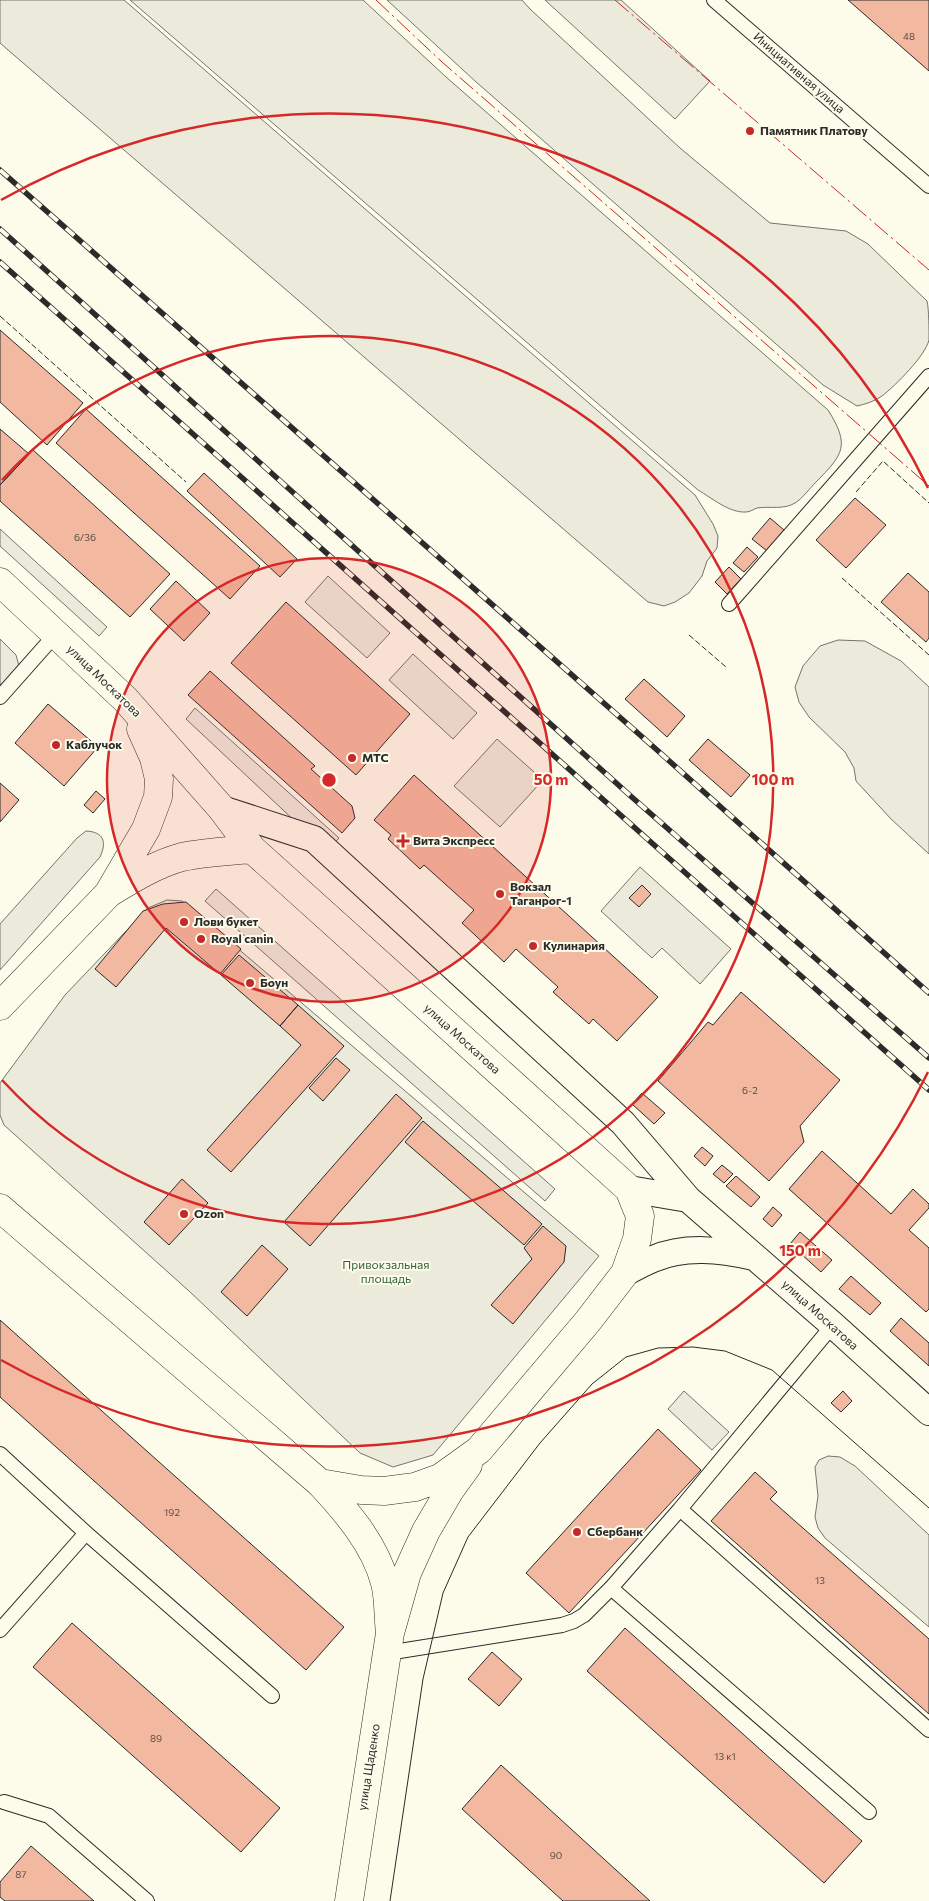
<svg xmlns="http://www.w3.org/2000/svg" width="929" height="1901" viewBox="0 0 929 1901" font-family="Commissioner,sans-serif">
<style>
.green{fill:#ecebdb;stroke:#74746e}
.parking{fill:#eceadb;stroke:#74746e}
.building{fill:#f2b8a0;stroke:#2b2b2b}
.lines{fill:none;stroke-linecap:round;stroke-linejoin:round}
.service-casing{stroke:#2b2b2b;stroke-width:16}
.minor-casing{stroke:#2b2b2b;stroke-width:28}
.secondary-casing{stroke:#2b2b2b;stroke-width:29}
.service{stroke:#fdfbea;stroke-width:14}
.minor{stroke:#fdfbea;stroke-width:26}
.secondary{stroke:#fdfbea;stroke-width:28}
.tram{stroke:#2b2b2b;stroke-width:1}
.rail-casing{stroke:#2b2b2b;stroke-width:5.5}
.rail{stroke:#fdfbea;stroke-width:4;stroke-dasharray:11;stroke-linecap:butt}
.fence{stroke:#2b2b2b;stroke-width:1;stroke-dasharray:6 2.5;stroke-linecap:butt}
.power{stroke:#c62828;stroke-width:1;stroke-dasharray:18 4 2.5 4;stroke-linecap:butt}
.ring{fill:none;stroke:#d62828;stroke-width:2.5}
.poi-dot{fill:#c62828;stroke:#fdfbea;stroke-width:2}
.labels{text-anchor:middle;stroke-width:4;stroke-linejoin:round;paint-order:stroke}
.number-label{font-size:10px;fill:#5d4e48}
.street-label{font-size:12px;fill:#2b2b2b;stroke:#fdfbea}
.poi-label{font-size:12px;font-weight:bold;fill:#2b2b2b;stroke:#fdfbea;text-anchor:start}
.park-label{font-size:12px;fill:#34623c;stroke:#fdfbea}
.centre{fill:#d62828;stroke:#fdfbea;stroke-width:2.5}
.ring-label{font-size:15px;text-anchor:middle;font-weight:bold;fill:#d62828;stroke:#fdfbea;stroke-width:4;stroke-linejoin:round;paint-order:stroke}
</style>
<rect width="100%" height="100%" fill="#fdfbea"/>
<path class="green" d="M0,0h124l571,495 18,29 5,12 -1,12 -10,13 -5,15 -13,17 -14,9 -11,4 -16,-4 -648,-559z
M130,0h233l83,77 382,333c22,35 16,44 -12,72 -6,6 -13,16 -21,21 -11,7 -26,3 -38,5 -3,1 -7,4 -11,4 -17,1 -34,-14 -48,-22z
M387,0h135l8,9 150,139 90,75 76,8 22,13 59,57c2,8 2,30 2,39 -4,16 -33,45 -47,56 -7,5 -16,8 -25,10l-34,-21 -348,-304z
M545,0h76l89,81 -35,38z
M328,576l62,57 -23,25 -62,-56z
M0,639l16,16 3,11 -15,17 -4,2z
M838,640l27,1 36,20 28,26v167l-38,-35 -35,-38 -2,-13 -9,-16 -36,-35 -10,-15 -4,-15 8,-21 17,-20z
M413,654l64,59 -24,26 -64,-59z
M497,739l46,41 -43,47 -46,-41z
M86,831c18,1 21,11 14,26l-100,113v-46l77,-86z
M640,867l91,82 -31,35 -38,-36 -10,10 -51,-47z
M167,900l15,1 417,355 -166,199 -40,12 -33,-14 -171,-162 -185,-166 -4,-10v-32l65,-88 83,-87z
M828,1456l12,1 15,9 74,69v92l-104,-89 -7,-10 -3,-11 3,-21 -3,-29 4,-7z"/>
<path class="parking" d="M0,529l107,98 -8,9 -99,-90z
M195,708l144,130 -9,10 -16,-9 -128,-120z
M216,889l339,300 -10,12 -340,-300z
M684,1391l45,41 -17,18 -44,-41z"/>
<path class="building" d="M848,0h81v71z
M0,330l83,73 -36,42 -47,-43z
M86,409l174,157 -30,33 -174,-156z
M0,429l29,25 -29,31z
M33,450l137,124 -40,43 -130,-116v-16z
M204,473l93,86 -17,18 -93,-86z
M855,498l31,27 -40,43 -30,-28z
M770,518l14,12 -17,21 -15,-12z
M747,547l11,10 -14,15 -11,-9z
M729,567l12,12 -14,15 -12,-12z
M908,573l21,19v46l-3,4 -45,-40z
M176,581l34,32 -26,28 -34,-32z
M286,602l124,112 -54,61 -125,-112z
M210,671l105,95 -4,3 41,37 3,12 -13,15 -154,-138z
M644,679l41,37 -18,21 -42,-38z
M48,704l50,43 -34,39 -49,-43z
M708,739l42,36 -19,22 -42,-37z
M414,775l244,222 -41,44 -24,-22 -4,5 -36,-32 5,-5 -42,-38 -12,13 -42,-39 12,-13 -50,-45 -4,4 -32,-30 3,-4 -17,-15z
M0,783l19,17 -19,22z
M96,791l9,8 -12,14 -9,-8z
M642,885l9,9 -12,13 -10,-9z
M186,902l55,47 -21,25 -54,-46 -50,59 -21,-18 48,-58 20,-7z
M239,955l59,50 -18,21 -59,-51z
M741,992l99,88 -40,46 4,16 -35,39 -111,-100 50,-59 5,3z
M298,1005l46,41 -113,126 -24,-22 94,-105 -21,-19z
M336,1058l14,12 -27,31 -14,-13z
M642,1093l23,20 -11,11 -22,-20z
M396,1094l26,24 -112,128 -26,-24z
M423,1121l119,103 -18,21 -119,-103z
M702,1147l11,9 -8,10 -11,-10z
M822,1151l69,63 22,-25 16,15v4l-20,22 20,18v61l-3,3 -137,-123z
M722,1165l11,9 -9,9 -11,-9z
M736,1176l24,21 -9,10 -25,-21z
M182,1179l26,24 -39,42 -25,-23z
M773,1207l9,8 -10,12 -9,-8z
M543,1226l23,20 -2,16 -51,62 -22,-19 41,-46 -8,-11z
M800,1232l32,28 -11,12 -31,-28z
M262,1245l26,24 -41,47 -26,-24z
M851,1276l30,27 -11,12 -31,-26z
M901,1318l28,25v23l-39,-35z
M0,1320l344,307 -38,43 -306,-273z
M843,1391l9,10 -11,11 -10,-9z
M658,1429l43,41 -132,143 -43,-40z
M755,1472l22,20 -7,7 159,140v75l-218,-193z
M72,1623l208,185 -39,44 -208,-185z
M625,1628l237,213 -38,42 -237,-212z
M492,1652l30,27 -23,27 -31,-27z
M501,1765l149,136h-87l-101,-92z
M31,1846l63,55h-89l-5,-4v-15z"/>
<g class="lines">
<defs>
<path id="service" d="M714,0l215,186
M729,604l200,-228
M0,697l55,-62
M0,1454l86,79 -86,97
M680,1509l249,221
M86,1533l186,163
M611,1588l258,224
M387,1653l175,-28 12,-4 10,-6 27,-27 69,-79 153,-184
M4,1802l45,14 98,85"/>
<path id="minor" d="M222,809l92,30 309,284 65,76 145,126 96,87
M629,1189l59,10
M625,1273c9,-5 18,-10 28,-14 33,-14 68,-9 101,-2"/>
<path id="secondary" d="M0,582l125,117 97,110 30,40 377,340 11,27 -3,23 -12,34 -37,48 -109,129 -39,28 -25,9 -31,4 -23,-1 -41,-7
M109,893c23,-14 47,-29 73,-36 23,-5 47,-6 70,-8
M0,1006l108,-112 38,-65 12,-32 1,-18 -5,-21 -13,-29
M0,1208l320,275c26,28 55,61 65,100 4,15 3,34 5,50
M349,1901l41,-268 17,-60 19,-42 24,-41 18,-25"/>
</defs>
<use href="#service" class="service-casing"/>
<use href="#minor" class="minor-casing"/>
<use href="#secondary" class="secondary-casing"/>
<use href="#service" class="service"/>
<use href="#minor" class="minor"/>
<use href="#secondary" class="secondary"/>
<path class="tram" d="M390,1901l33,-222 20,-86 25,-56 72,-94 52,-59 34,-27 32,-9 35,-1 32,4 47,19 157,138"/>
<defs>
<path id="rail" d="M0,170l657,580 272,243
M0,229l634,570 295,259
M0,262l929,828"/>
</defs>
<use href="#rail" class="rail-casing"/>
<use href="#rail" class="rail"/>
<path class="fence" d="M0,316l186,166
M856,492l27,-31 46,42
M842,578l87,77
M689,635l37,32"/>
<path class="power" d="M376,0l66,62 487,424
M615,0l314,270"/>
</g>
<circle cx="329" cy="780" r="222" fill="#d62828" fill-opacity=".12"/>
<g class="ring">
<circle cx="329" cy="780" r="222"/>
<path d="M2 480A444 444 0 1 1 2 1080"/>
<path d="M928 1072A666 666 0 0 1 1 1360M1 200A666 666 0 0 1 928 488"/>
</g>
<g class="poi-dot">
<circle cx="750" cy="131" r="5"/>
<circle cx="56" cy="745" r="5"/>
<circle cx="352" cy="758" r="5"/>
<path d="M400.5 833.5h5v5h5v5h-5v5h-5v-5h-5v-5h5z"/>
<circle cx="500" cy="894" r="5"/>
<circle cx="184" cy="922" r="5"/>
<circle cx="201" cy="939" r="5"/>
<circle cx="533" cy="946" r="5"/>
<circle cx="250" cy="983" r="5"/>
<circle cx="184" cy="1214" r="5"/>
<circle cx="577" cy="1532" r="5"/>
</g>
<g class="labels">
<g class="number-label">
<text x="909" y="40">48</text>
<text x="85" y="541">6/36</text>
<text x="750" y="1094">6-2</text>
<text x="172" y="1516">192</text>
<text x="820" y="1584">13</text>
<text x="156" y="1742">89</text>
<text x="725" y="1760">13 к1</text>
<text x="556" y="1859">90</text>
<text x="21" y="1878">87</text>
</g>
<g class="street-label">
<text transform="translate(799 73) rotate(41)" y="4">Инициативная улица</text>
<text transform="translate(104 681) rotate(44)" y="4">улица Москатова</text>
<text transform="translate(462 1039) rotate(42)" y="4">улица Москатова</text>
<text transform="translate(820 1315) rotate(42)" y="4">улица Москатова</text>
<text transform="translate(369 1767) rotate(-81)" y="4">улица Щаденко</text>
</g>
<g class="poi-label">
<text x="760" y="135">Памятник Платову</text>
<text x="66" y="749">Каблучок</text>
<text x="362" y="762">МТС</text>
<text x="413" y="845">Вита Экспресс</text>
<text x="510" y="891">Вокзал<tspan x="510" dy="14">Таганрог-1</tspan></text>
<text x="194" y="926">Лови букет</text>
<text x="211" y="943">Royal canin</text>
<text x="543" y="950">Кулинария</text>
<text x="260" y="987">Боун</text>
<text x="194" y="1218">Ozon</text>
<text x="587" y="1536">Сбербанк</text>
</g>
<g class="park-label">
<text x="386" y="1269">Привокзальная<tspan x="386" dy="14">площадь</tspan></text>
</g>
</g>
<circle cx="329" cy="780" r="8" class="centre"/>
<g class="ring-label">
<text x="551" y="785">50 m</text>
<text x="773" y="785">100 m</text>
<text x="800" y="1256">150 m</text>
</g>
</svg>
